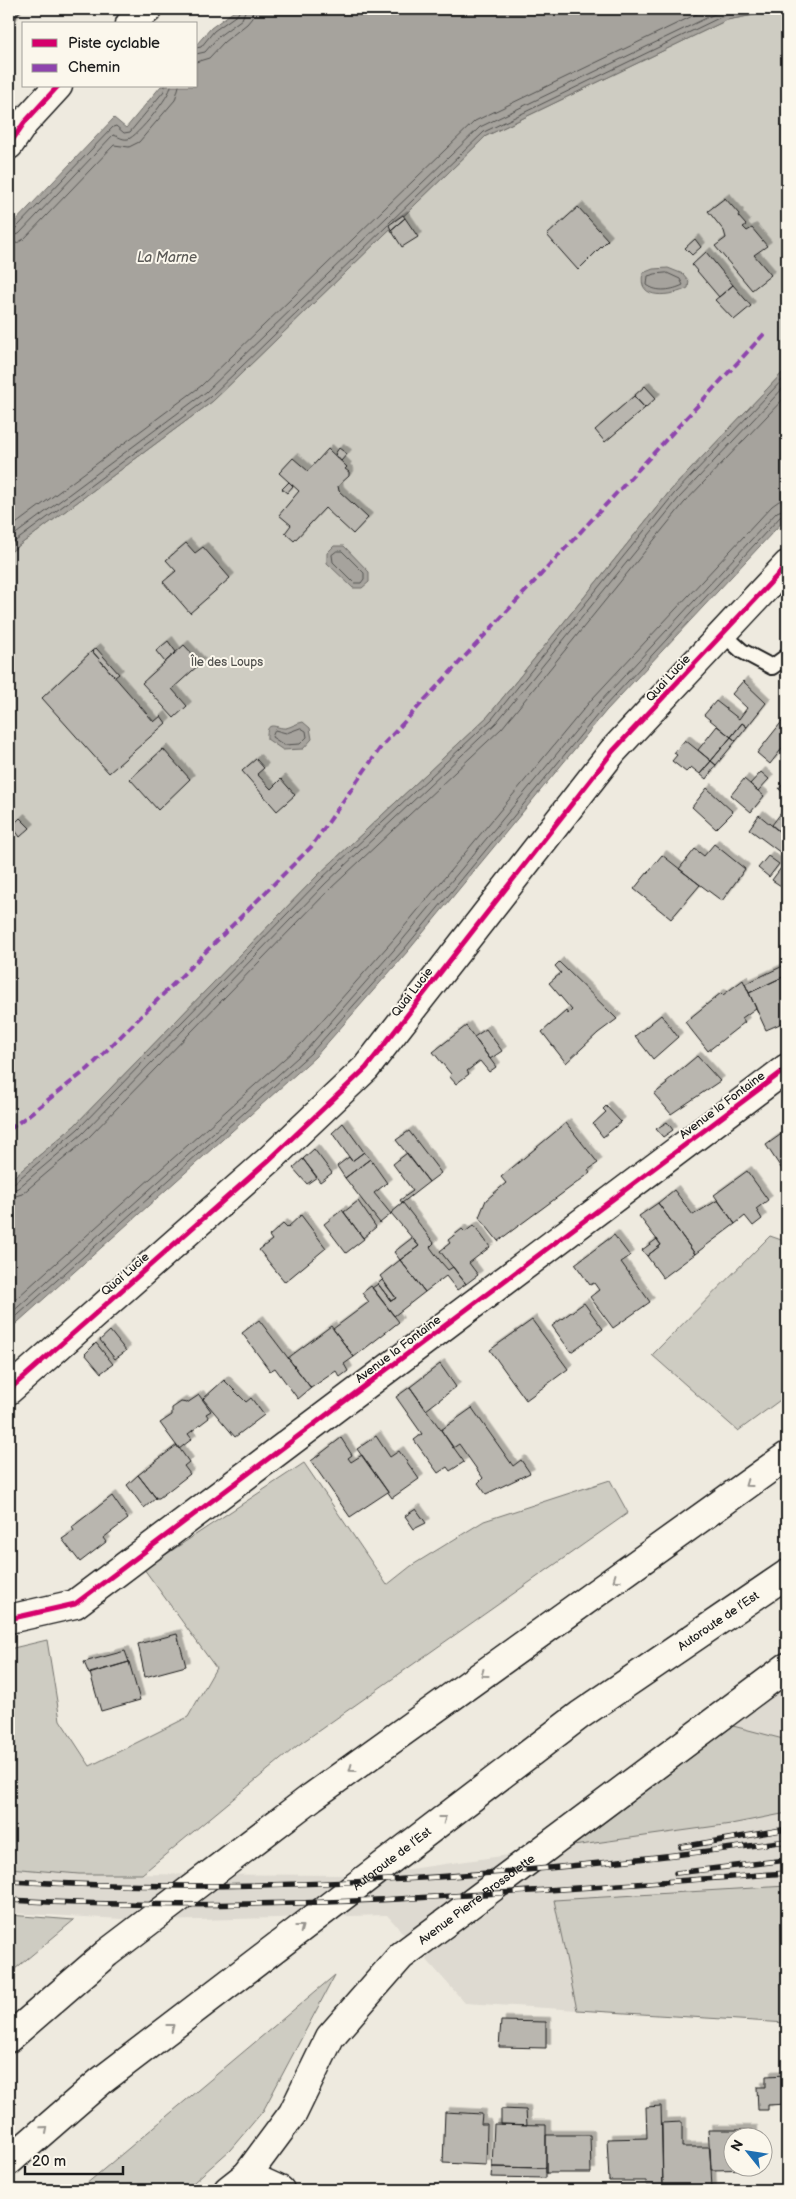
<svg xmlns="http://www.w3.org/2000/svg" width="796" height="2199" viewBox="0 0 796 2199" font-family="'Balsamiq Sans',sans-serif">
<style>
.built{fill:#dedad1}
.green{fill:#ceccc2;stroke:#75746f}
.water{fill:#a6a39d;stroke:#6f6d69}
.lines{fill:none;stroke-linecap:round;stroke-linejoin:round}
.shore{stroke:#535250;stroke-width:1}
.building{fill:#b9b6af;stroke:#1c1c1c;filter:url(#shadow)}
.service-casing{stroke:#1c1c1c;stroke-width:18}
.minor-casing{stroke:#1c1c1c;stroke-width:31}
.motorway-casing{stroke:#1c1c1c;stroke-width:31}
.service{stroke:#fbf7ec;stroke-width:14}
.minor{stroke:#fbf7ec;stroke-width:28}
.motorway{stroke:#fbf7ec;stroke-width:28}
.rail-casing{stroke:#1c1c1c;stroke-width:5.5}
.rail{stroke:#fbf7ec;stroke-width:4;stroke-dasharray:11;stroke-linecap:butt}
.quiet{stroke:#8e44ad;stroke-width:4;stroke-dasharray:8 4;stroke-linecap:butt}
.cycleway-casing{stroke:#fbf7ec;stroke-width:8}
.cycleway{stroke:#d6006c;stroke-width:5}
.oneway{stroke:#97948e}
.labels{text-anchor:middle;stroke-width:4;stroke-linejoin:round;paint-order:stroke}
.park-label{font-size:12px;fill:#51514e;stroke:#fbf7ec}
.street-label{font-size:12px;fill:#1c1c1c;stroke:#fbf7ec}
.water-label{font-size:14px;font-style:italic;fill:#5a5956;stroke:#fbf7ec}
</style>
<defs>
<filter id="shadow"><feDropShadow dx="4.5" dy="-4.5" stdDeviation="0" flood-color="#0004"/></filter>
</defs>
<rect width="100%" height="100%" fill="#eeeadf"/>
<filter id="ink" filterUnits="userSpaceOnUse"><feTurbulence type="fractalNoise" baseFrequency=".02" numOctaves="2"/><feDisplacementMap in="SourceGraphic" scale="10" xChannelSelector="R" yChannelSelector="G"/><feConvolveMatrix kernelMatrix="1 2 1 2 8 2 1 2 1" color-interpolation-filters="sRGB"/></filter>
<g filter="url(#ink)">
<path class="built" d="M787,1686v337l-322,-20 -78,-88 -226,6 -152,-8v-45l70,6 288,1 206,-29z"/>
<path class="green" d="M787,9v359l-117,123 -182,225 -171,160 -243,250 -65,55v-628l204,-152 273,-265 241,-116z
M770,1236l17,6v153l-49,36 -86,-76z
M304,1463l83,122 24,-19 73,-45 126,-41 18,33 -331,233 -155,128h-63l-70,-6v-219l38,-9 13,80 30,46 98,-49 28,-49 -72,-99z
M733,1726l54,14v73l-56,11 -158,22z
M787,1886v137l-210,-13 -23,-110z
M9,1915l65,5 -65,54z
M335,1975l-72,136 -33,39 -45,40h-106z"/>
<path class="water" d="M237,9h547l-57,11 -241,116 -273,265 -204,152v-325l105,-110 12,10 35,-42h35v-41l15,-17z
M668,268l15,6 6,7 -1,7c-16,8 -52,14 -45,-15l10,-4z
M787,368v149l-181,194 -198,240 -93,106 -306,273v-149l65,-55 243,-250 171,-160 182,-225z
M334,546h10l25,26v10l-7,6h-9l-26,-25v-10z
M303,722l7,6 2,11 -9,10 -20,1 -16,-11c-1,-21 9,-10 19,-11 5,-1 11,-5 17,-6z"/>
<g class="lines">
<path class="shore" d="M196,48l5,-1 13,-16 24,-17 2,-5
M196,54l9,-2 14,-16 23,-17 4,-10
M196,62l13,-4 15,-16 23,-18 5,-6 1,-9
M389,223l95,-91 241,-117 33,-6
M9,231l6,-2 98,-102 3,-1 8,7 6,-1 34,-41 1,-5
M9,237l10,-3 94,-99c5,1 9,5 15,4 9,-2 43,-44 43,-53
M9,245l8,-2 7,-4 90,-94 15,2 10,-5 36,-42 4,-14
M667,273l13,6 3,6c-10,5 -26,8 -36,0l1,-9 7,-2z
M9,529l192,-143 274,-265 232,-112
M9,539l197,-147 274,-265 245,-118
M9,546l201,-149 178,-172
M337,551h5l22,22v6l-3,4h-7l-21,-21 -1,-7z
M301,728l5,3 1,6 -7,7 -16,1 -12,-8 3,-7 11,3z
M9,1185l5,-2 64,-54 243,-250 171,-160 182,-225 113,-119
M9,1191l9,-3 64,-54 243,-250 171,-161 183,-225 108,-114
M9,1198l13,-4 65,-55 243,-250 172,-161 182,-225 103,-108
M9,1305l293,-262 92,-104 198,-240 180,-193 7,-5 8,-1
M9,1315l298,-266 93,-106 198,-239 179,-192 10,-4
M9,1323l302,-270 94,-105 198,-240 178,-192 6,-2"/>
</g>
<path class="building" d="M9,9h12l-12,20z
M725,198l14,16 -1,2 8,9 -3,2 4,4 5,-3 15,18 -13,9 17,20 -19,15 -37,-44 11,-8 -2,-7 -16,-20z
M578,207l30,33 -30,30 -31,-35z
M403,215l2,3 -14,12 -2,-5z
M405,218l13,19 -16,10 -11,-17z
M695,239l6,8 -9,8 -7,-7z
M706,252l27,33 -14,12 -27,-32z
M733,285l18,21 -17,14 -19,-20z
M645,386l11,12 -11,10 -11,-12z
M634,396l11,12 -40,34 -10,-12z
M339,448l8,6 -6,7 -6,-7z
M328,449l19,18 -2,2 4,3v4l-11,10 1,5 29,27 -15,16 -28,-26 -31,33 -9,-8 6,-8 -12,-10 20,-24 -20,-18 14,-15 15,13z
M289,482l4,4 -6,7 -5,-4z
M186,543l9,10 8,-6 27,31 -40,35 -27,-31 13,-11 -10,-11z
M168,641l8,11 -11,10 -9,-11z
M184,645l17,18 -29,26 15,17 -13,12 -32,-35z
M96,648l23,26 -4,3 -23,-26z
M92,651l62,71 7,-6 5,7 -57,50 -67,-75z
M743,681l23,22 -19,24 -5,-4 -11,14 -27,-22 12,-14 23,18 8,-11 -15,-14z
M784,719l3,4v19l-17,22 -13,-11z
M742,723l5,4 -11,14 -5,-4z
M717,726l14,11 -20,24 -13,-11z
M731,737l5,4 -20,24 -5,-4z
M685,740l26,21 -11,13 -9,-7 -5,5 -14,-11 5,-6 -3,-2z
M163,749l27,30 -32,31 -28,-31z
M256,759l8,9 -7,6 14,15 10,-10 14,16 -18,16 -35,-40z
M711,761l5,4 -10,14 -6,-5z
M761,772l8,7 -11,12 -8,-7z
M744,779l20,17 -13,16 -20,-17z
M787,779v17l-8,-7z
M707,788l26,24 -17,17 -24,-22z
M787,805v33l-15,-13z
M759,815l28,23v15l-2,3 -36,-27z
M20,818l10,10 -10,9 -8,-11z
M714,844l31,25 -23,32 -43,-32 16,-20 9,7z
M662,855l38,30 -29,34 -37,-30z
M768,856l11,8 -10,13 -11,-9z
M787,860v30l-15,-10z
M559,962l58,57 -19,14 -32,30 -24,-31 24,-21 2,3 4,-4 -23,-27 12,-10 -6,-7z
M783,966l4,9 -38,18 -4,-9z
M787,975v46l-21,9 -17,-37z
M743,980l13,28 -14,10 3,4 -37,29 -23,-29 36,-29 2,2z
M661,1015l17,22 -25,22 -18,-23z
M466,1026l30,41 -7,5 -9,-11 -13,10 2,3 -13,10 -7,-8 2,-2 -18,-22z
M486,1029l16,22 -12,8 -16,-22z
M697,1056l23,25 -49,33 -17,-20 13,-10 -1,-2z
M606,1106l15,16 -18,15 -10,-13 13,-12 -3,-3z
M667,1122l6,8 -10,7 -7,-8z
M343,1123l21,29 -12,9 -20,-28z
M566,1123l32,40 -10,7 2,3 -92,68 -19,-24 7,-17 20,-17 -5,-6z
M787,1130v47l-21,-32z
M409,1131l32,42 -12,9 -33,-42z
M314,1149l18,24 -12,9 -17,-23z
M364,1152l6,7 -25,19 -8,-12 12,-9 3,4z
M407,1153l22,29 -27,21 -2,-3 13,-9 -20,-27z
M303,1159l14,18 -10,7 -14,-16z
M370,1159l17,24 -13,10 17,21 -11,9 -35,-45z
M747,1171l21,29 -12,9 6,10 -9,7 -8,-10 -10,8 -21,-29z
M674,1190l19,25 25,-15 17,24 -40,30 -37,-51z
M358,1201l18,26 -13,11 -19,-26z
M403,1203l31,40 -4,4 11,15 7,8 5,-3 13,17 -9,6 -11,-14 -21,16 -25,-32 19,-14 -28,-33z
M658,1203l37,51 -32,24 -16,-22 14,-11 -22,-29z
M342,1210l22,29 -18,14 -22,-29z
M301,1215l25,33 -41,34 -26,-32 13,-10 -3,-4 14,-12 4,4z
M474,1225l16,22 -21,16 9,12 -12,9 -26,-33 10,-8 -2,-3 14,-11 3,3z
M614,1235l16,21 -9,6 29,40 -37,26 -23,-31 9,-7 -5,-7 -4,2 -15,-21z
M412,1238l7,8 -19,14 -6,-8z
M657,1239l4,6 -14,11 -5,-6z
M400,1260l25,32 -31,24 -22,-28 6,-4 13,17 5,-3 -16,-22z
M382,1280l14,18 -5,3 -13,-17z
M371,1286l28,36 -45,35 -21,-28 36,-27 -7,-9z
M584,1303l19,26 -32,23 -19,-26z
M259,1320l52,68 -13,11 -23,-31 -5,3 -28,-38z
M532,1320l36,49 -42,31 -36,-50z
M331,1326l23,31 -10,7 4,7 -8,6 -4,-6 -25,17 -23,-30z
M110,1331l16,20 -11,8 -15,-19z
M96,1343l17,21 -12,9 -16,-19z
M440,1364l16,23 -30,23 -16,-23z
M224,1380l22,22 5,-4 13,17 -29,22 -32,-38z
M410,1387l54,75 -14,9 -3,-4 -9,6 -24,-33 8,-6 -26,-37z
M199,1395l12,16 -5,3 3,4 -21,16 4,5 -13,10 -19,-26 12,-8v-7l9,-6 6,1z
M472,1408l41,58 8,-6 9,13 -44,21 -8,-11 5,-5 -24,-34 -6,4 -12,-18z
M376,1436l14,21 9,-6 20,28 -27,19 -35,-49z
M341,1438l11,17 -4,3 3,4 11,-7 26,37 -38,25 -39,-56z
M177,1445l12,17 -5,4 6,8 -31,24h-3l-18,-23z
M138,1475l18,23 -12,10 -17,-23z
M112,1496l16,23 -25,19 3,4 -26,20 -18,-23 12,-8 -2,-4z
M416,1509l10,14 -12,6 -9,-13z
M177,1634l9,32 -41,11 -7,-33z
M125,1651l4,11 -40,12 -5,-12z
M129,1662l11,38 -39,11 -11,-38z
M501,2021l45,1v26l-47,-1z
M787,2075v29l-19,1v5h-10l-1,-23h9v-11z
M661,2106l2,84h-16l-1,-9h-37l-2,-42 40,-1 -1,-31z
M501,2109l25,1 1,15 -26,-1z
M445,2112l37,2 -1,10h6l-1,41 -43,-2z
M682,2122v25h28l2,42 -49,1 -1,-67z
M494,2124l52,1v43l-54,-1z
M708,2130h45v6h-19v30h27v3l-50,1z
M546,2135h44l1,38h-45z
M492,2167l54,1v10l-55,-1z"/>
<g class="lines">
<defs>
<path id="service" d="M723,634l19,17 30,16 15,-11"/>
<g id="minor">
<path d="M130,24l18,-15"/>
<path d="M9,145l15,-22 34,-37"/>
<path d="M9,1390l259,-229 98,-93 247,-317 174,-186"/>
<path d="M9,1619l66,-15 712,-536"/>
<path d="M247,2175l33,15"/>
<path id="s1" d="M228,2190l19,-15 46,-62 37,-76 71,-81 386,-289"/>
</g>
<g id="motorway">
<path d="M9,2038l98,-85 205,-156 475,-341"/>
<path id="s2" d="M9,2161l92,-80 479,-366 207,-141"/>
</g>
</defs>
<use href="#service" class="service-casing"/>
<use href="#minor" class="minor-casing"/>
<use href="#motorway" class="motorway-casing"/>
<use href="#service" class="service"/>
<use href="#minor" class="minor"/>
<use href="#motorway" class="motorway"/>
<defs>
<path id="rail" d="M681,1847l106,-18
M676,1873l111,-13
M9,1881c259,15 521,-6 778,-40
M9,1900c259,15 520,-9 778,-27"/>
</defs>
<use href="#rail" class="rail-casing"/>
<use href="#rail" class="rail"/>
<path class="quiet" d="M9,1130l79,-61 223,-222 70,-100 384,-414"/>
<defs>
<path id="cycleway" d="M9,145l15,-22 34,-37
M9,1390l259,-229 98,-93 247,-317 174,-186
M9,1619l66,-15 712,-536"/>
</defs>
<use href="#cycleway" class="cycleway-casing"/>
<use href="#cycleway" class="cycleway"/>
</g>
<defs><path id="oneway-chevron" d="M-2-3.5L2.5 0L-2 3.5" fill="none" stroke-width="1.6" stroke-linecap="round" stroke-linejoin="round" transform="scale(1.25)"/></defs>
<g class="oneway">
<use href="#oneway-chevron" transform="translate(748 1484) rotate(144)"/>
<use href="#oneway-chevron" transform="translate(616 1579) rotate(144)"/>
<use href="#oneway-chevron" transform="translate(484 1674) rotate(144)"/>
<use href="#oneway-chevron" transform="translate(352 1769) rotate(144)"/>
<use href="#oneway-chevron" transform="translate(443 1819) rotate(-37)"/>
<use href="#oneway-chevron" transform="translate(300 1928) rotate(-37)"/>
<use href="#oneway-chevron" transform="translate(171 2027) rotate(-37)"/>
<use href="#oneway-chevron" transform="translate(45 2129) rotate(-41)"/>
</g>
</g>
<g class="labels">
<g class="park-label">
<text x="227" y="666">Île des Loups</text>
</g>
<g class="street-label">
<text transform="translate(668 678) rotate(-47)" y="4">Quai Lucie</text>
<text transform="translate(412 992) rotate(-52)" y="4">Quai Lucie</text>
<text transform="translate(722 1105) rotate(-37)" y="4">Avenue la Fontaine</text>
<text transform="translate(125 1274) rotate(-41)" y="4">Quai Lucie</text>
<text transform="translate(398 1349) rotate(-37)" y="4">Avenue la Fontaine</text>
<text dy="4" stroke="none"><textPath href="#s2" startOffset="892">Autoroute de l’Est</textPath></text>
<text dy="4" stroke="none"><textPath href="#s2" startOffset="488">Autoroute de l’Est</textPath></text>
<text dy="4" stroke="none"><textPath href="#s1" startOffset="388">Avenue Pierre Brossolette</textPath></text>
</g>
<g class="water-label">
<text x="167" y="262">La Marne</text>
</g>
</g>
<rect width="796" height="2199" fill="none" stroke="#fbf7ec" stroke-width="30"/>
<rect x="15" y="15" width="766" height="2169" fill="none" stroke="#1c1c1c" stroke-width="2" filter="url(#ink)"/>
<rect x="22" y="22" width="175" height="65" fill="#fbf7ec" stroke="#a29f99"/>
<rect x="32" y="39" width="25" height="8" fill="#d6006c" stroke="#a29f99"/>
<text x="68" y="48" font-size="15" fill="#1c1c1c">Piste cyclable</text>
<rect x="32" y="64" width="25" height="8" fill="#8e44ad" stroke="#a29f99"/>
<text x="68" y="72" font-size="15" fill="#1c1c1c">Chemin</text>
<g transform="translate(748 2152) rotate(300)"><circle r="24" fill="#fbf7ec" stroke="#a29f99"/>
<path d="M0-4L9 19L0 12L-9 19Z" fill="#1f6fb2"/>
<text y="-8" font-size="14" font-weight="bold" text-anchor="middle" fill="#1c1c1c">N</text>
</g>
<path d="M25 2166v8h98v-8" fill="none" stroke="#1c1c1c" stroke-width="2.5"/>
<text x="32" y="2166" font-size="15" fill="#1c1c1c" stroke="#fbf7ec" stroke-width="4" paint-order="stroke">20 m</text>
</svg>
